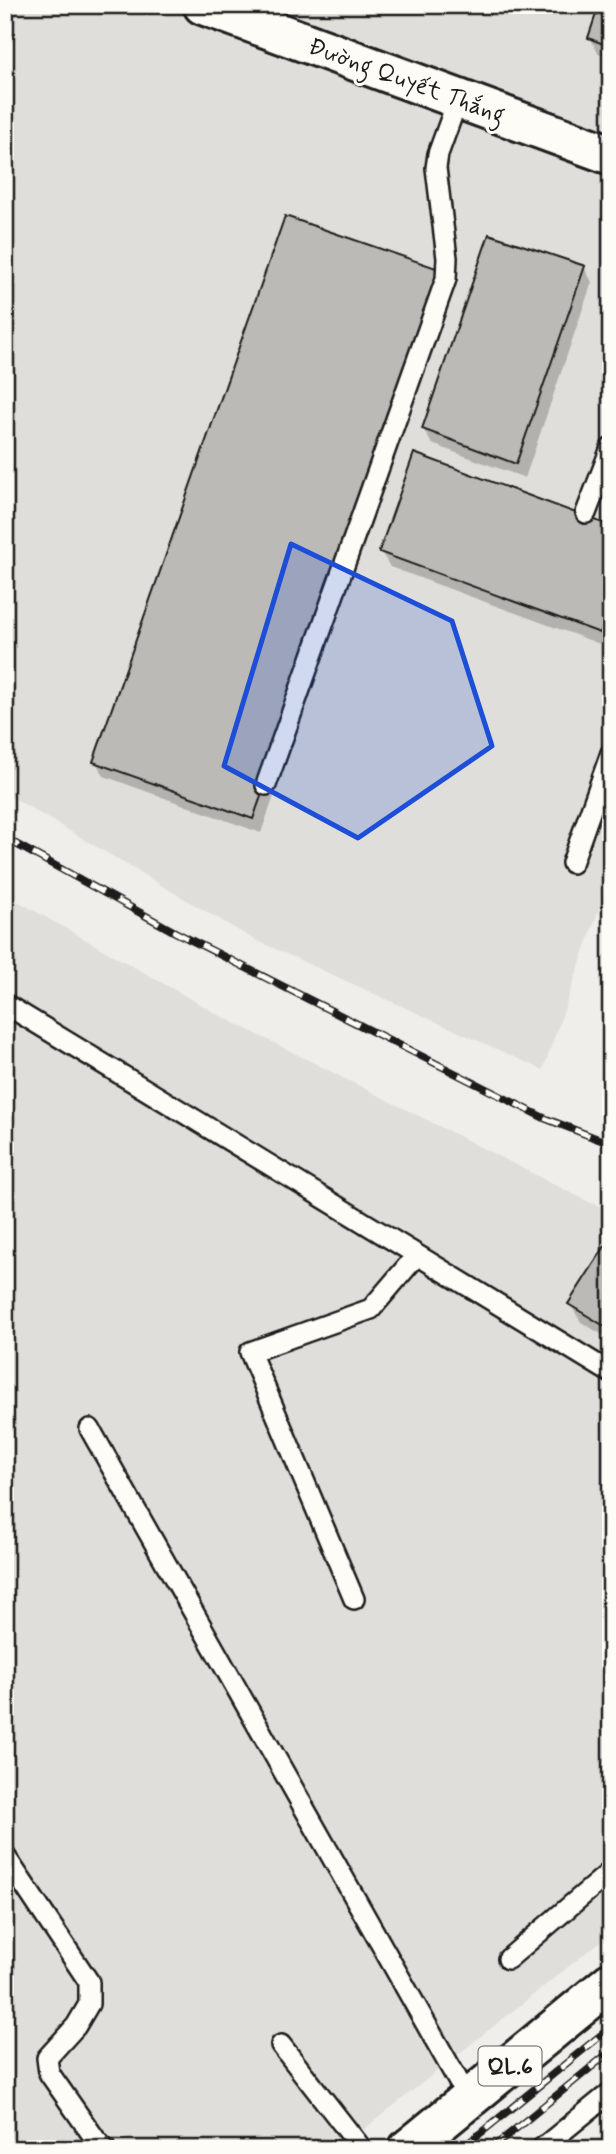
<svg xmlns="http://www.w3.org/2000/svg" width="616" height="2154" viewBox="0 0 616 2154" font-family="Mynerve,sans-serif">
<style>
.built{fill:#e0deda}
.shadow{fill:#0003}
.building{fill:#bbbab6;stroke:#1c1c1c;stroke-width:2}
.lines{fill:none;stroke-linecap:round;stroke-linejoin:round}
.service-casing{stroke:#1c1c1c;stroke-width:24}
.tertiary-casing{stroke:#1c1c1c;stroke-width:44}
.trunk-casing{stroke:#1c1c1c;stroke-width:44}
.service{stroke:#fdfcf7;stroke-width:19}
.tertiary{stroke:#fdfcf7;stroke-width:38}
.trunk{stroke:#fdfcf7;stroke-width:38}
.rail-casing{stroke:#1c1c1c;stroke-width:8}
.rail{stroke:#fdfcf7;stroke-width:5;stroke-dasharray:16;stroke-linecap:butt}
.marked{fill:#1d4ed8;fill-opacity:0.2;stroke:#1d4ed8;stroke-width:5;stroke-linejoin:round}
.labels{text-anchor:middle;stroke-width:6;stroke-linejoin:round;paint-order:stroke}
.shield{fill:#fdfcf7;stroke:#605f5e;stroke-width:2}
.shield-label{font-size:23px;font-weight:bold;fill:#1c1c1c}
.street-label{font-size:24px;fill:#1c1c1c;stroke:#fdfcf7}
</style>
<rect width="100%" height="100%" fill="#f0eeea"/>
<filter id="ink" filterUnits="userSpaceOnUse"><feTurbulence type="fractalNoise" baseFrequency=".0143" numOctaves="2"/><feDisplacementMap in="SourceGraphic" scale="14" xChannelSelector="R" yChannelSelector="G"/><feConvolveMatrix kernelMatrix="1 2 1 2 8 2 1 2 1" color-interpolation-filters="sRGB"/></filter>
<g filter="url(#ink)">
<path class="built" d="M5,5h606v870l-68,195 -292,-132 -246,-145z
M5,894l212,120 374,189 20,7v723l-272,216h-334z"/>
<path class="shadow" d="M611,5v52l-13,-4 -8,-15z
M584,267l8,15 -67,196 -93,-34 -9,-15z
M453,287l-192,546 -157,-57 -9,-15z
M611,528v111l-3,8 -218,-80 -9,-15z
M611,1248v92l-30,-18 -11,-18z"/>
<path class="building" d="M599,5h12v42l-23,-9z
M285,216l160,55 -192,548 -160,-57z
M489,234l96,32 -69,198 -94,-35z
M414,453l197,73v79l-11,28 -221,-81z
M607,1243l4,3v84l-43,-26z"/>
<g class="lines">
<defs>
<path id="service" d="M586,513l25,-65
M266,785l180,-506 1,-21 -11,-90 2,-14 20,-55
M572,863l39,-110
M5,1004l606,369
M90,1429l379,671
M354,1599l-104,-247 121,-43 46,-54
M5,1856l84,126v22l-13,22 -29,32 2,15 47,67 9,9
M508,1959l103,-88
M281,2045l81,104
M541,2149l70,-57"/>
<path id="tertiary" d="M203,5l408,150"/>
<path id="trunk" d="M408,2149l203,-167"/>
</defs>
<use href="#service" class="service-casing"/>
<use href="#tertiary" class="tertiary-casing"/>
<use href="#trunk" class="trunk-casing"/>
<use href="#service" class="service"/>
<use href="#tertiary" class="tertiary"/>
<use href="#trunk" class="trunk"/>
<defs>
<path id="rail" d="M5,838l170,94 369,186 67,26
M461,2149l150,-122
M491,2149l120,-98"/>
</defs>
<use href="#rail" class="rail-casing"/>
<use href="#rail" class="rail"/>
</g>
</g>
<path class="marked" d="M291,544l161,77 40,125 -134,92 -134,-72z"/>
<g class="labels">
<rect class="shield" x="478.5" y="2046.5" width="63" height="39" rx="5"/>
<g class="shield-label">
<text x="510" y="2074">QL.6</text>
</g>
<g class="street-label">
<text transform="translate(407 80) rotate(20)" y="8">Đường Quyết Thắng</text>
</g>
</g>
<rect width="616" height="2154" fill="none" stroke="#fdfcf7" stroke-width="28"/>
<rect x="14" y="14" width="588" height="2126" fill="none" stroke="#1c1c1c" stroke-width="2.5" filter="url(#ink)"/>
</svg>
